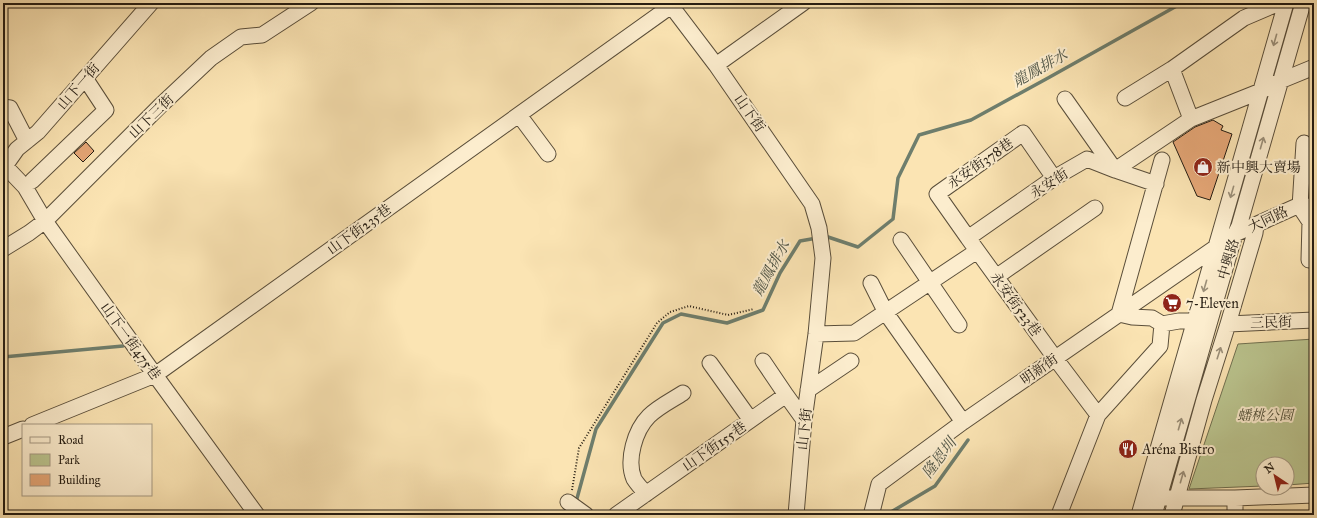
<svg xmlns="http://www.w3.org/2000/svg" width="1317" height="518" viewBox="0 0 1317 518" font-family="'IM FELL Great Primer','Noto Serif TC',serif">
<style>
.green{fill:#bbc58f;stroke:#707050}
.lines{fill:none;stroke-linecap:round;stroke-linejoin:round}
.stream{stroke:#6e7e6d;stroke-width:3.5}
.building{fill:#e5a676;stroke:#241c12}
.minor-casing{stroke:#5a4e3a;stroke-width:17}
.path{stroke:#241c12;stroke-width:2;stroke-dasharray:1 2;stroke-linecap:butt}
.minor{stroke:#fcedce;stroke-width:15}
.oneway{stroke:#9b8f79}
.labels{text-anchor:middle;stroke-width:4;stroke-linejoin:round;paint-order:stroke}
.street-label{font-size:14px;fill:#241c12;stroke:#fcedce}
.poi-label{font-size:14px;fill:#241c12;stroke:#fcedce;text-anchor:start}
.park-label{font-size:14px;font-style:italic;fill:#514f38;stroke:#fcedce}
.water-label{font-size:15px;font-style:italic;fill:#4f5547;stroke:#fcedce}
</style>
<rect width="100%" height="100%" fill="#fbe4b3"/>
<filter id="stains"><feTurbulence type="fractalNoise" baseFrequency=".005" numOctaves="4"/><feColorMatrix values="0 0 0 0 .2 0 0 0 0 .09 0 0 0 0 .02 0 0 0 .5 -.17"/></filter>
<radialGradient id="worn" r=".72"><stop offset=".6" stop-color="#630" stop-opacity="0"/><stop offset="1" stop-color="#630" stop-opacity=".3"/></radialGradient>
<path class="green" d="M1314,339v144l-27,2v-21h-24v22l-74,3 49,-145z"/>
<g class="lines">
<path class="stream" d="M825,236l33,11 35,-28 5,-41 21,-43 52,-15 77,-42 134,-75
M3,357l120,-11
M576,502l20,-73 67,-106 18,-9 46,9 36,-13 17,-37 20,-32 17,-3
M889,515l2,-3 44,-26 33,-46"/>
</g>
<path class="building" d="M1213,120l10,6 -2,4 11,4 -22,66 -13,-4 -24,-54 22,-15z
M86,142l8,9 -11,11 -9,-9z"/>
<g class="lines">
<defs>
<path id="minor" d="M669,3l47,62 96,139 7,24 4,30 -7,76 -12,86 -8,95
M716,65l87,-62
M1125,98l47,-29
M1065,99l50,71 41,14
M3,107l7,1 17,33
M519,115l29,39
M1191,119l-19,-50 72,-51 28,-12
M1304,143l-4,64 10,15 -1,38
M5,166l20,21 20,34 110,154 102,140
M3,168l2,-2 12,-17 21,-17 113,-129
M32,181l74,-71 -21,-32
M968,238l-31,-44 86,-61 31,45
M901,240l58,85
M3,249l26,-16 16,-12 115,-115 51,-48 30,-21 21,-2 49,-32
M996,277l99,-69
M871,283l15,30 77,109
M1162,324l-10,-6 -20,-1 -13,-3 43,-154
M1228,324l86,-4
M816,334l38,-1 123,-82
M763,361l23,34
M710,363l40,56
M808,390l43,-29
M1098,415l-43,-57 -87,-120 86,-60 33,-19 28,11 76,-51 70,-28 19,-10 34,-14
M32,425l123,-50 516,-369
M3,437l20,-8
M646,494c-4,-5 -9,-10 -12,-15 -8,-19 1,-49 15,-63 9,-9 23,-16 34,-23
M1167,498h68l79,-3
M1235,498v17
M568,502l18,13
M616,515l170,-120 18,25
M874,515l-2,-3 7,-28 84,-62 272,-188 60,-27 19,-1
M1059,515l39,-100 62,-69 2,-22 17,-3h16
M1139,515l147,-512
M1154,515l81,-281 4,-8 64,-223
M1172,515l32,-115 24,-76 27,-91 1,-8"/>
</defs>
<use href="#minor" class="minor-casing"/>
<path class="path" d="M572,490l7,-42 78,-125 13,-11 19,-6 39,9 26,-6"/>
<use href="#minor" class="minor"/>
</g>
<defs><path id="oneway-shaft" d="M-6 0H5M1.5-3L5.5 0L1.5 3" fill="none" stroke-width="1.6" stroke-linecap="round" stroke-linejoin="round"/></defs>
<g class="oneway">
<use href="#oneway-shaft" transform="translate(1275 40) rotate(106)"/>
<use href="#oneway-shaft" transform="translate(1262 143) rotate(-74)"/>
<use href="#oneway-shaft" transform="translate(1232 192) rotate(106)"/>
<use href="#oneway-shaft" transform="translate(1205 286) rotate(106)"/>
<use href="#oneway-shaft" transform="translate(1219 353) rotate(-72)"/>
<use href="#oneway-shaft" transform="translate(1180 424) rotate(-74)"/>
<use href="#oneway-shaft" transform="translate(1182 477) rotate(-74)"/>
</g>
<defs>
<symbol id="shop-disc" viewBox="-11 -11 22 22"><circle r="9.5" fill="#8f2418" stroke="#fcedce"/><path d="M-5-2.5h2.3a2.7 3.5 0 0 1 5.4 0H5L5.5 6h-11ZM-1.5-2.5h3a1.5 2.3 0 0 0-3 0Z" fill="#fff"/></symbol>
<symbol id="supermarket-disc" viewBox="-11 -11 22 22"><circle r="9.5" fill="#8f2418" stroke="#fcedce"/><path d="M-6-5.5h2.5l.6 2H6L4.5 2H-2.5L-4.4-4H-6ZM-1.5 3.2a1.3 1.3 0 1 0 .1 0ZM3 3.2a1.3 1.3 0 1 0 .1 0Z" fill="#fff"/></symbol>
<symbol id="restaurant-disc" viewBox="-11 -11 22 22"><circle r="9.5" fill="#8f2418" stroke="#fcedce"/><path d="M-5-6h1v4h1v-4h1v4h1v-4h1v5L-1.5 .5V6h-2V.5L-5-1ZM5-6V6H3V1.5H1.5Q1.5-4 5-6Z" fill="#fff"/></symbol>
</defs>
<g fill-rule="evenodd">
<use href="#shop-disc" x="1192" y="156" width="22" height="22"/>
<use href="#supermarket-disc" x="1161" y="292" width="22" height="22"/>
<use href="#restaurant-disc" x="1117" y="438" width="22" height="22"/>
</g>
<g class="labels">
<g class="street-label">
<text transform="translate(78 86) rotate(-49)" y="5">山下一街</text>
<text transform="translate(750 113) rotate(55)" y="5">山下街</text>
<text transform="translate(151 116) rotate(-44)" y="5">山下三街</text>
<text transform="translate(980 163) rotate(-35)" y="5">永安街378巷</text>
<text transform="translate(1049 183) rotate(-33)" y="5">永安街</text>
<text transform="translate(1268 219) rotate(-25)" y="5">大同路</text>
<text transform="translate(359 229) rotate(-36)" y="5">山下街235巷</text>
<text transform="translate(1228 259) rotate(-73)" y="5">中興路</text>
<text transform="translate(1016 304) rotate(54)" y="5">永安街523巷</text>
<text transform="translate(1271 322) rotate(-2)" y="5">三民街</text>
<text transform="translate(131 341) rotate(54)" y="5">山下一街475巷</text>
<text transform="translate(1039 369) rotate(-35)" y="5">明新街</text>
<text transform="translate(804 429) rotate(-84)" y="5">山下街</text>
<text transform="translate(714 446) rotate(-35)" y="5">山下街155巷</text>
</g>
<g class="poi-label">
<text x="1217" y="172">新中興大賣場</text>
<text x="1186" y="308">7-Eleven</text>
<text x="1142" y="454">Aréna Bistro</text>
</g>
<g class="park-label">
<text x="1265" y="420">蟠桃公園</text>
</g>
<g class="water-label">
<text transform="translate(1040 68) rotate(-29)" y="5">龍鳳排水</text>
<text transform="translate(771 268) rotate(-61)" y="5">龍鳳排水</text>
<text transform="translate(939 458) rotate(-53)" y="5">隆恩圳</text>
</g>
</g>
<rect width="1317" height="518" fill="none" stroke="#fbe4b3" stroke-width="16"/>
<rect x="4" y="4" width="1309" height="510" fill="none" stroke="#241c12" stroke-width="2"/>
<rect x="8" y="8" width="1301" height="502" fill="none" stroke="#241c12"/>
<rect x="22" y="424" width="130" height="72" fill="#fcedce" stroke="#a69983"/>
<rect x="30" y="437" width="20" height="6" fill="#fcedce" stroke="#a69983"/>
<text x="58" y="444" font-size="12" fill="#241c12">Road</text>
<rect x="30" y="454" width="20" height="12" fill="#bbc58f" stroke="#a69983"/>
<text x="58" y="464" font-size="12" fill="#241c12">Park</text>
<rect x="30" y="474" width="20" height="12" fill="#e5a676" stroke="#a69983"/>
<text x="58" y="484" font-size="12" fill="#241c12">Building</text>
<g transform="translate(1275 476) rotate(325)"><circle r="19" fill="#fcedce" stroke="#a69983"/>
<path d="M0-3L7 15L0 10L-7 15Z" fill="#8f2418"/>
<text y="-6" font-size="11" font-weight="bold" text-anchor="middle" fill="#241c12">N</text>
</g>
<rect width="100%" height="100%" filter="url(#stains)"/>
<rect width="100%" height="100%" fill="url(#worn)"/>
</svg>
